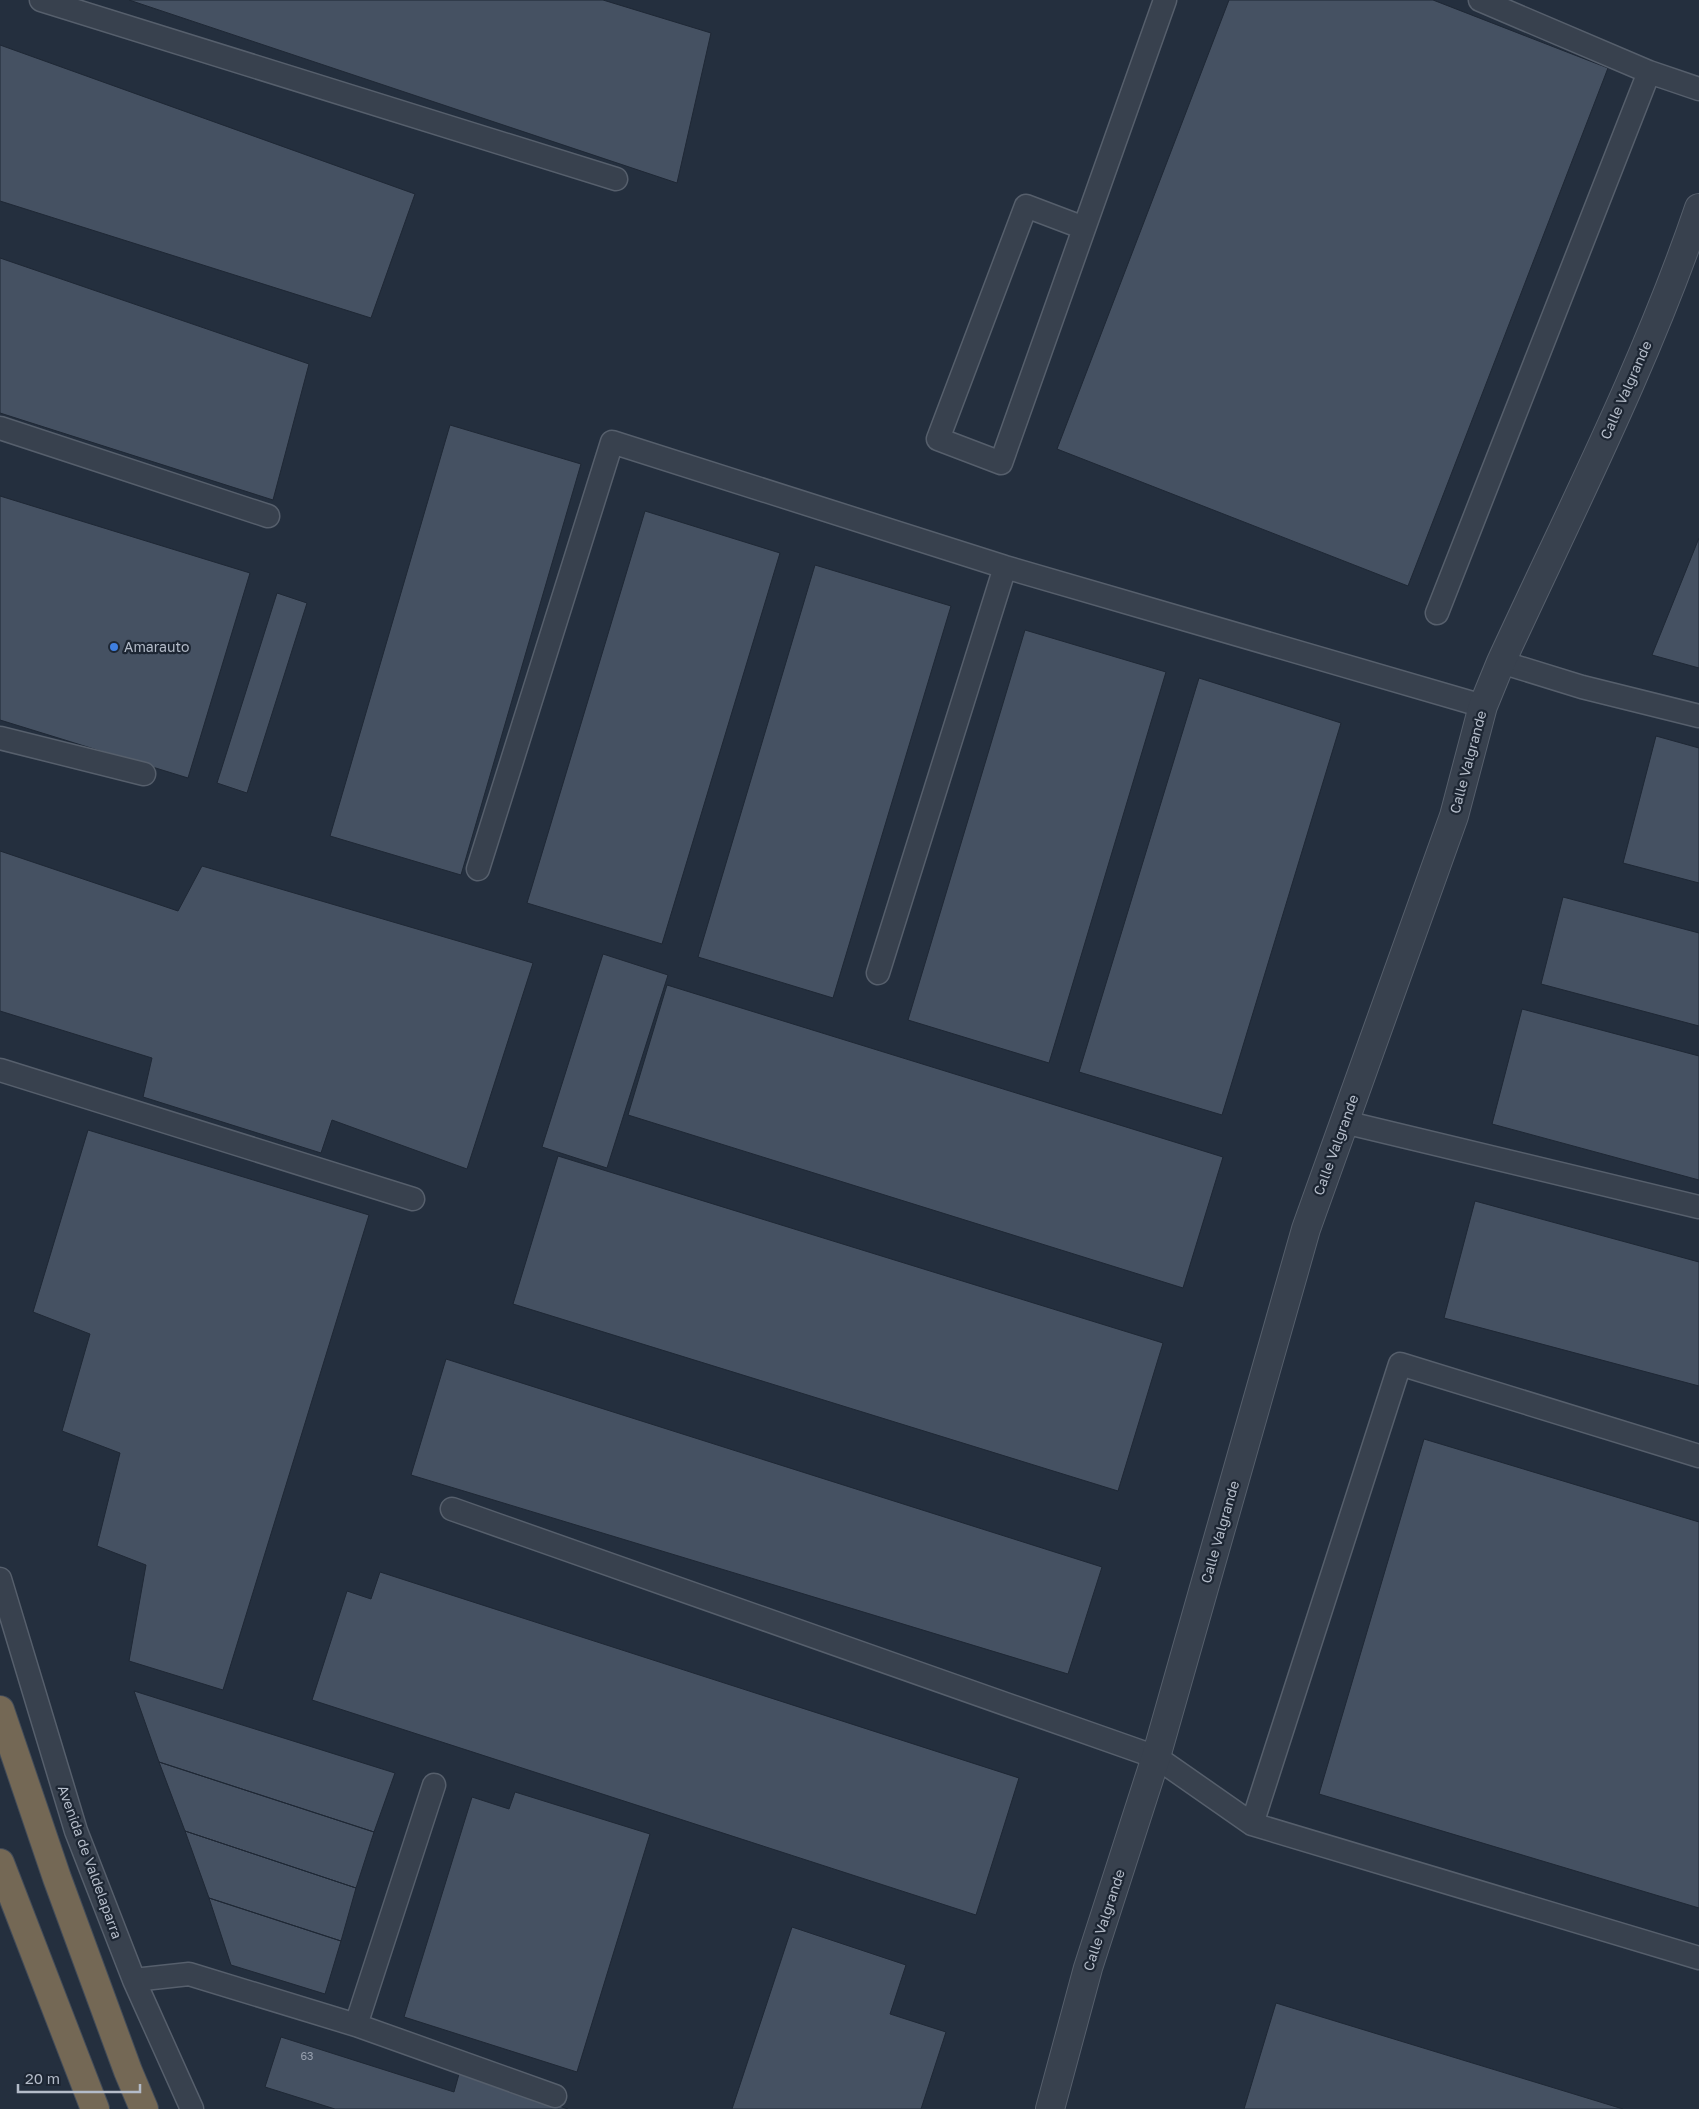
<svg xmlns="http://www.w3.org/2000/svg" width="1699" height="2109" viewBox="0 0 1699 2109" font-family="'Golos Text',sans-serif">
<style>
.building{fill:#455162;stroke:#1f2835}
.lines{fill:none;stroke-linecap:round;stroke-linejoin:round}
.lane-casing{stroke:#565f6c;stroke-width:25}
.street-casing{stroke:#565f6c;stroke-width:30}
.highway-casing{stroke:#434c59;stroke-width:30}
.lane{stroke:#38414e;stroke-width:22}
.street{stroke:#38414e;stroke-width:28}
.highway{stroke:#746855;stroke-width:28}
.shop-dot{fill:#3f7fe0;stroke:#1d2633;stroke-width:2}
.labels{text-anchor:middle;stroke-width:4.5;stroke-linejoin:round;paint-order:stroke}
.number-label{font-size:11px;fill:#98a1af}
.street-label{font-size:14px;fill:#b4bcc9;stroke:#1d2633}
.poi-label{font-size:14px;fill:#b4bcc9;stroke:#1d2633;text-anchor:start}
</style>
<rect width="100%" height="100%" fill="#242f3e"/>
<path class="building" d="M129,0h474l108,33 -34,150z
M1229,0h204l175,68 -200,518 -351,-137z
M0,45l415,149 -44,124 -371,-117z
M0,258l309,106 -36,136 -273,-87z
M450,425l131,39 -120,411 -131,-39z
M0,496l250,77 -62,205 -188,-58z
M645,511l135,42 -118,391 -135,-41z
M1699,538v130l-47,-13z
M815,565l136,41 -118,392 -135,-41z
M277,593l30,10 -60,190 -30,-10z
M1025,630l141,42 -117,391 -141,-43z
M1199,678l142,45 -119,392 -143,-43z
M1656,736l43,12v135l-76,-20z
M0,851l178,60 24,-45 331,97 -66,206 -135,-49 -11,33 -178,-56 9,-39 -152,-47z
M1563,897l136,36v93l-158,-42z
M603,954l65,21 -61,193 -65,-21z
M667,985l556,172 -40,131 -555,-173z
M1522,1009l177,47v124l-207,-56z
M88,1130l281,85 -146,475 -94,-29 17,-96 -49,-19 23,-93 -58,-22 28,-97 -57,-22z
M558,1156l605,187 -45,148 -605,-187z
M1475,1201l224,61v124l-255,-68z
M446,1359l656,208 -34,107 -657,-199z
M1424,1439l275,83v386l-380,-114z
M380,1572l639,206 -43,137 -664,-215 35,-109 24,8z
M134,1691l261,82 -21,59 -215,-70z
M159,1762l215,70 -18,56 -171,-57z
M515,1792l135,42 -73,238 -173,-55 68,-220 37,12z
M185,1831l171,57 -15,53 -132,-43z
M209,1898l132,43 -16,53 -94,-29z
M792,1927l114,38 -16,49 56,18 -25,77h-189z
M1276,2003l347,106h-379z
M281,2037l173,55 5,-18 109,35h-233l-70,-22z"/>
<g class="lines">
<defs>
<path id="lane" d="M41,0l575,179
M1480,0l169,72
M1084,228l-58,-22 -88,233 63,24 164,-463
M0,428l268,88
M1437,613l212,-541 50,17
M1501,662l81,25 117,29
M0,738l144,36
M478,869l134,-427 393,125 478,139
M878,973l127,-406
M0,1070l413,129
M1344,1122l355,85
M452,1509l704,248 96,67 447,134
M0,1579l76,252 58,149 58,129
M1252,1824l148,-460 299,92
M134,1980l55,-6 167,51 199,71
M356,2025l78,-240"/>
<path id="street" d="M1050,2109l38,-141 68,-211 150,-528 148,-413 29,-110 18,-44c69,-150 145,-298 198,-454"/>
<path id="highway" d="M0,1710l57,168 71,193 16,38
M0,1863l95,246"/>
</defs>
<use href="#lane" class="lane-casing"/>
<use href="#street" class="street-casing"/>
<use href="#highway" class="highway-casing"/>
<use href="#lane" class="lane"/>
<use href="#street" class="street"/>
<use href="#highway" class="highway"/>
</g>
<circle class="shop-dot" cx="114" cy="647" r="5"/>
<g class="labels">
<g class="number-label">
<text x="307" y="2060">63</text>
</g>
<g class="street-label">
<text transform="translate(1626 390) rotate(-66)" y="5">Calle Valgrande</text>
<text transform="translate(1468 762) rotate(-75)" y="5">Calle Valgrande</text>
<text transform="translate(1336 1145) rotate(-70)" y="5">Calle Valgrande</text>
<text transform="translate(1220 1532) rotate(-74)" y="5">Calle Valgrande</text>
<text transform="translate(90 1862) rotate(70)" y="5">Avenida de Valdelaparra</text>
<text transform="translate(1104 1920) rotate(-72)" y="5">Calle Valgrande</text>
</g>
<g class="poi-label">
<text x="124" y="652">Amarauto</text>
</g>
</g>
<path d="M18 2084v8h122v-8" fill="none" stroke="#b4bcc9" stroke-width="2.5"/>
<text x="25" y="2084" font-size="15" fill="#b4bcc9" stroke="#1d2633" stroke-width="4" paint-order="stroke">20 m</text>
</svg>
